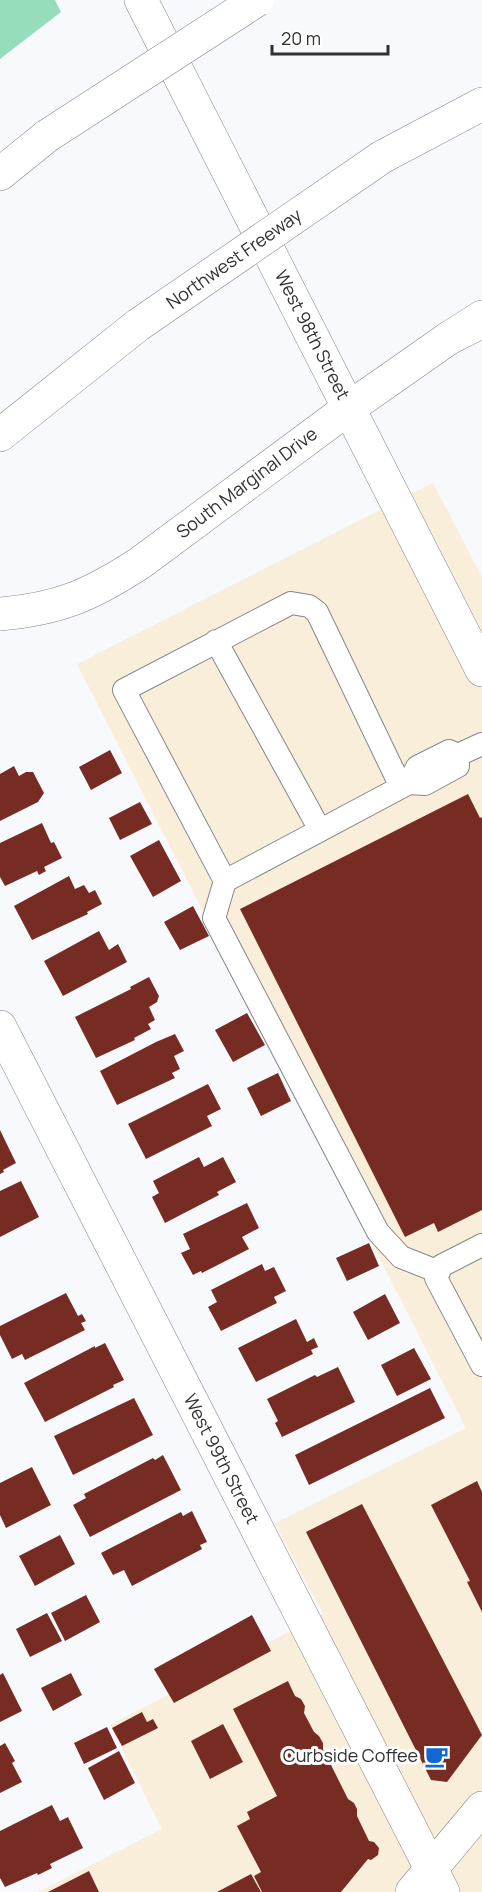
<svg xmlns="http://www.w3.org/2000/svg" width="482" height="1892" viewBox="0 0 482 1892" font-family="Manrope,sans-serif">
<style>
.commercial{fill:#f9eed9}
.green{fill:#96ddbc}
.building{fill:#762c22}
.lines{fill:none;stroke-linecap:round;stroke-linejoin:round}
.lane-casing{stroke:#85868a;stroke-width:24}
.street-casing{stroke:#85868a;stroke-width:34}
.secondary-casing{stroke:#85868a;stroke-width:34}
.primary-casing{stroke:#85868a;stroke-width:34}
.highway-casing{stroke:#85868a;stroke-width:34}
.lane{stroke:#fff;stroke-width:22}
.street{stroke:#fff;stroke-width:33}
.secondary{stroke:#fff;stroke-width:33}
.primary{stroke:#fff;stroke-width:33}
.highway{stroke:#fff;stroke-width:33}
.highway-bridge-casing{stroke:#85868a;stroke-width:34;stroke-linecap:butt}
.highway-bridge{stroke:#fff;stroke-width:33}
.labels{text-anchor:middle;stroke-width:6;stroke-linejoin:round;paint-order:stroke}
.street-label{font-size:18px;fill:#313133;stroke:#fff}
.poi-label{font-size:18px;fill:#313133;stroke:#fff;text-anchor:end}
</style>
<rect width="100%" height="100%" fill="#f8f9fd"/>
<path class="commercial" d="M433,483l49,94v1315h-444l124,-63 -52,-104 213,-111 -48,-91 191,-95 -389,-764z"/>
<path class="green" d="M0,0h55l6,12 -61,47z"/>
<path class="building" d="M110,750l12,23 -31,17 -12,-23z
M14,766l5,10 7,-4h7l11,21 -6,9 -38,19v-47z
M468,794l12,24 2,-1v393l-44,22 -4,-9 -29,14 -165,-328z
M140,802l12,22 -32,16 -11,-22z
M42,823l9,20 3,-1 8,16 -18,9 2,4 -7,4 -2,-4 -32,15 -5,-9v-34z
M159,840l22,41 -28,16 -23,-41z
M69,876l6,13 9,-4 5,8 6,-3 7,14 -15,8 1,2 -56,26 -18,-34z
M193,906l16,30 -29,14 -16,-28z
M99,931l10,19 9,-6 9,18 -64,34 -19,-35z
M149,977l10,19 -2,6 -8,5 6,13 -7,4 3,5 -17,9 1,2 -39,18 -21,-41 56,-28 -1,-2z
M247,1013l18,32 -32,17 -18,-32z
M175,1034l9,17 -10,5 6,13 -8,4 3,5 -58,27 -17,-34 56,-29z
M278,1073l13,28 -30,15 -14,-28z
M208,1084l13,25 -14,7 5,10 -66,33 -18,-35z
M0,1130l16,33 -13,7 1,2 -4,2z
M199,1157l5,10 19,-10 13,25 -19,10 2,3 -54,28 -13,-26 7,-4 -6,-12z
M21,1181l18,36 -39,20v-46z
M247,1203l12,25 -17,9 7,12 -47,24 -1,-2 -8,4 -12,-22 9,-4 -7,-15z
M369,1243l10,23 -32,15 -11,-23z
M262,1264l3,7 9,-4 12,24 -12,6 3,6 -56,28 -13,-24 9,-5 -6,-12z
M66,1293l12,23 4,-2 4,7 -5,2 4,7 -60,30 -3,-6 -10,5 -12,-24v-9z
M385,1294l15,29 -32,17 -15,-28z
M296,1319l11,23 7,-4 4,9 -7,3 2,4 -57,28 -18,-34z
M105,1343l19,37 -11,5 1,2 -69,35 -21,-39 71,-37v2z
M414,1348l17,31 -34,17 -16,-31z
M338,1367l17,35 -73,35 -7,-14 3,-2 -11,-22 48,-24 2,2z
M430,1388l15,30 -136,67 -14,-30z
M134,1398l19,37 -80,40 -19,-39z
M163,1455l18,35 -91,47 -17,-32 13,-7 -2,-4 69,-36 2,2z
M32,1467l19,38 -45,23 -6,-13v-32z
M477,1481l5,11v120l-15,-30 3,-1 -39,-76z
M362,1504l120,231 -35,47 -16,-2 -125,-248z
M192,1511l15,31 -7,3 2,4 -70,37 -8,-16 -11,5 -12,-22 80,-41 2,4z
M60,1535l15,29 -40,22 -16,-30z
M86,1595l14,27 -35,19 -14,-28z
M47,1613l15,28 -32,16 -14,-28z
M252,1615l19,36 -97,52 -20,-34z
M3,1673l19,38 -22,11v-47z
M71,1673l11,22 -29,16 -12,-23z
M288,1681l7,15 6,3 4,7 -1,7 10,19 5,4 4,7v6l25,50 6,4 3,6v7l12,25 5,1 5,6 -1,7 -7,5 -3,-1 -27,33h-79l-8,-16 7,-4 -24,-46 13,-7 -3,-7 30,-16 -44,-87z
M142,1712l5,10 6,-3 5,9 -36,18 -10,-18z
M223,1724l20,38 -33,17 -19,-38z
M107,1727l10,21 -33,16 -10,-21z
M5,1743l10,18 -3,2 10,19 -22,11v-47z
M119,1751l16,32 -31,17 -16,-32z
M52,1805l8,16 8,-4 15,31 -33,16 2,4 -14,7 -1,-2 -32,14 -5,-9v-47z
M89,1871l10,21h-51z
M251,1874l10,18h-44z"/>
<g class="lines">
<defs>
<path id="lane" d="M216,641l104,189
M449,751l9,4v11l-33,18 -16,-1 8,-16z
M458,755l24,-11
M401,787l-84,-175 -8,-6 -18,-3 -167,87 101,191 184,-98
M225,881l-11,37 164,314 23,25 38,15
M482,1245l-41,21 -5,12 46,87"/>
<path id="street" d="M0,1027l443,865"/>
<path id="secondary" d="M141,0l341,670
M0,614c59,-5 91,-19 140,-51l209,-155 100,-70 26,-13"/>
<path id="primary" d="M412,1892l70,-84"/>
<path id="highway" d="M382,157l100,-53
M0,174l47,-38
M449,338l33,-21
M0,435l138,-110"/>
</defs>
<use href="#lane" class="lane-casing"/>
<use href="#street" class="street-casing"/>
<use href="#secondary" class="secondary-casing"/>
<use href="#primary" class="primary-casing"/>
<use href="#highway" class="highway-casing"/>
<use href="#lane" class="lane"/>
<use href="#street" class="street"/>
<use href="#secondary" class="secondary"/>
<use href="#primary" class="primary"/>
<use href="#highway" class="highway"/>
<defs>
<path id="highway-bridge" d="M47,136l210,-136
M138,325l244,-168"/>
</defs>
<use href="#highway-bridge" class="highway-bridge-casing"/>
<use href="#highway-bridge" class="highway-bridge"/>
</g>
<defs>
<symbol id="cafe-bare" viewBox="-9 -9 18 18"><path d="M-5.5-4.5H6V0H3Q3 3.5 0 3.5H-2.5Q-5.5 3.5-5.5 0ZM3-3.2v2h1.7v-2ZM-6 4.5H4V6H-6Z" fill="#1268d2" stroke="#fff" stroke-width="2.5" paint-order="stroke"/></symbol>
</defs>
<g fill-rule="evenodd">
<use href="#cafe-bare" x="420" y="1740" width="33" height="33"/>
</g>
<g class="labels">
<g class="street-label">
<text transform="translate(234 259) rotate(-35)" y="6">Northwest Freeway</text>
<text transform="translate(312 335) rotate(63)" y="6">West 98th Street</text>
<text transform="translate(247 483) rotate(-37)" y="6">South Marginal Drive</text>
<text transform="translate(221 1459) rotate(63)" y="6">West 99th Street</text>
</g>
<g class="poi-label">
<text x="418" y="1762">Curbside Coffee</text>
</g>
</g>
<path d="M272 45v9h116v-9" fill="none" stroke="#313133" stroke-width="3"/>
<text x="281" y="45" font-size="18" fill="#313133" stroke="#ffffff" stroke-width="4.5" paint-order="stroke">20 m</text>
</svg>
